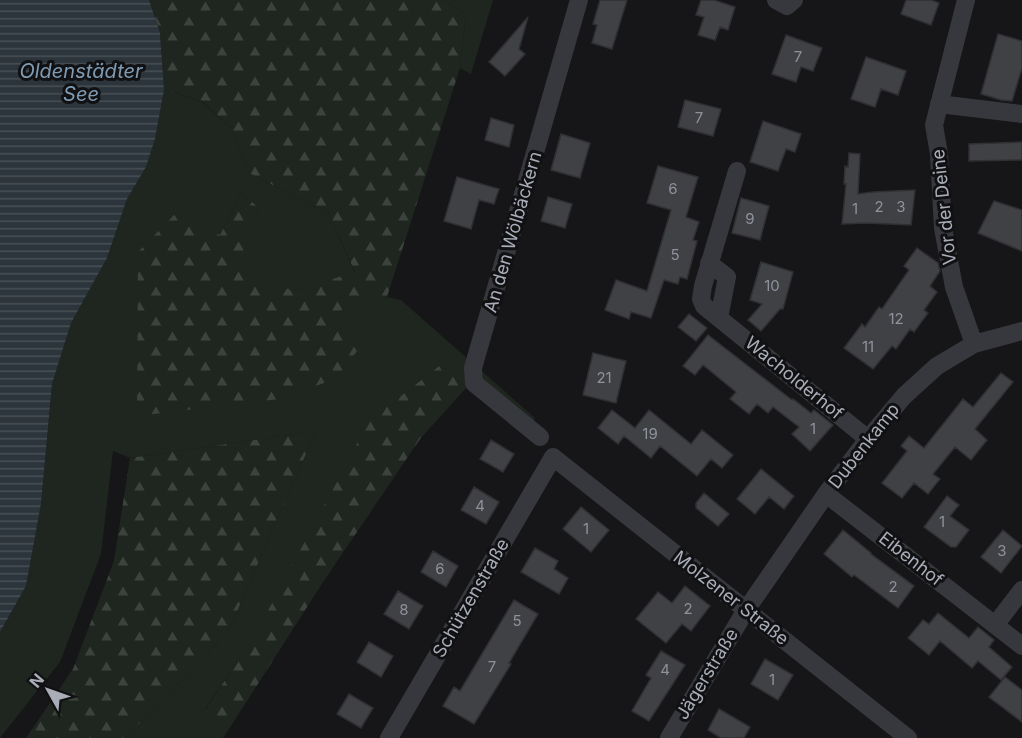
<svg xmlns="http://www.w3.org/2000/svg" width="1022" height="738" viewBox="0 0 1022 738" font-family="Inter,sans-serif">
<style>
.grass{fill:#1e261f}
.forest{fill:url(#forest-firs)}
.water{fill:url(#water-rules)}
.building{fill:#404145;stroke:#303034;stroke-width:1.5}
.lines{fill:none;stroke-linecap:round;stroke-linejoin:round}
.minor{stroke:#37383d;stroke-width:18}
.labels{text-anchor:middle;stroke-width:6;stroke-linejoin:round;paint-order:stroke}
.number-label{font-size:15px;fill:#8e929b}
.street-label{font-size:18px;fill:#a8adb8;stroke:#111113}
.water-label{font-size:20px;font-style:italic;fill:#7f9bb3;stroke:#111113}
</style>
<defs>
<pattern id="forest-firs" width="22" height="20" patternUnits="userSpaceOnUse" patternTransform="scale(1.5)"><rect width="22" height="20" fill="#1e261f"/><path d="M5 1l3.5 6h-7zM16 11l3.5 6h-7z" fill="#3c433d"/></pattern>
<pattern id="water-rules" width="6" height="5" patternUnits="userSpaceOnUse" patternTransform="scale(1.5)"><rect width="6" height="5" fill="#2c353c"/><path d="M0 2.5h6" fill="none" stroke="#485056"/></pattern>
</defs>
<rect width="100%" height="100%" fill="#161618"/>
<path class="grass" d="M443,0h50l-22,74 -11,-6 6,-54z
M164,90l37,11 31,28 17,44 80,41 26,59 -61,18 -56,-20 20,-64 -17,-14 -21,42 -82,17 187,63 62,-18 14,3 134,118 -6,21 -63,-51 -24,-24 -237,345 24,20 -6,9h-98l103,-106 88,-201 -186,27 -17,-7 -12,103 -41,108 -60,76v-106l26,-46 15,-82 11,-120 19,-61 36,-65 20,-59 19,-32 9,-28z"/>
<path class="forest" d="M149,0h294l23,14 -6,54 -73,229 -61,18 32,35 -23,29 -55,20 -143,17 1,-164 39,-40 43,23 21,-42 17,14 -19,64 55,20 61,-19 -26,-58 -80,-41 -17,-44 -30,-28 -38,-11 -4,-57z
M442,364l24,24 -46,51 -97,143 -94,147 -24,-19 49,-73 115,-216z
M316,431l-88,201 -103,106h-99l47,-69 41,-108 16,-103z"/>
<path class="water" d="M0,0h149l11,33 4,57 -9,49 -9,28 -19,32 -20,59 -36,65 -19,61 -11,120 -15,82 -26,46z"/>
<path class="building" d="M600,0h27l-15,49 -20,-6 5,-18 -4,-1z
M701,0h13l21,7 -7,23 -8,-3 -5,13 -17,-5 6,-18 -8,-2z
M906,0h25l8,3 -8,22 -30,-11z
M528,17l-9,32 6,5 -20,22 -16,-14z
M998,34l24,7v27l-10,33 -11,-1 -20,-6z
M786,35l36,13 -9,23 -12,-4 -5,15 -24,-8z
M866,57l40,14 -8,24 -17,-6 -6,18 -24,-8z
M685,100l36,9 -8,27 -35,-9z
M491,118l23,7 -5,22 -24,-7z
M763,121l38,13 -6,18 -9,-3 -8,22 -28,-9z
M561,134l29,9 -10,35 -29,-8z
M1022,142v18l-53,1v-17z
M849,153l11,1 -2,40 15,-2 42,-2 -4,35 -44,-2 -25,1 4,-40h-2l1,-18 3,1z
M658,166l40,11 -12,40 13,5 -6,18 4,1 -10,38 -7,-2 -2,7 -14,-4 -13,38 -20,-6 -2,7 -24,-9 11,-30 31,11 24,-81 -24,-7z
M457,177l42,12 -5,15 -15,-4 -8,29 -27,-8z
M548,197l24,7 -7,24 -24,-7z
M741,198l28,8 -9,34 -28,-7z
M994,201l28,9v41l-44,-18z
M917,248l21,15 2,8 -10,15 7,6 -13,18 4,3 -14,19 -4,-3 -14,20 -4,-3 -19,23 -29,-21 18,-24 3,3 14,-20 3,2 27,-39 -5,-4z
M761,262l32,10 -10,37h-3l-19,22 -13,-11 14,-16 -12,-4z
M689,314l18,14 -11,13 -18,-14z
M708,335l84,65 1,-1 18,14 3,-3 19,15 -23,26 -18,-17 7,-7 -26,-20 -5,6 -11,-9 -8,10 -19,-15 6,-7 -33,-27 -8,10 -12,-9z
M593,353l33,8 -10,42 -33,-8z
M1001,373l12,9 -38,47 12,11 -16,20 -16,-13 -22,27 7,5 -12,15 -14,-11 -12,15 -20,-15 25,-32 -6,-5 8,-10 15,12 39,-49 10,8z
M612,410l23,18 14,-18 42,34 11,-14 31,25 -11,13 -11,-9 -14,17 -37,-30 -9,12 -27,-22 -6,8 -20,-16z
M491,440l23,14 -11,18 -23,-13z
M761,469l33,27 -10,13 -15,-12 -14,17 -18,-15z
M474,487l25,15 -13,22 -25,-14z
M704,493l25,21 -11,12 -22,-18v-5z
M947,496l12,9 -9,11 19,14 -13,17h-5l-27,-20z
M581,507l28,23 -18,22 -28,-23z
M843,530l28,23v1l43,32 -16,22 -44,-33 -2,2 -28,-23z
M1003,530l19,16 -21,27 -20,-16z
M535,548l23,13 -4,8 14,9 -9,16 -38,-22z
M433,551l25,15 -12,21 -25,-15z
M685,586l25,20 -19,25 -9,-7 -16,19 -30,-24 22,-27 14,11z
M398,591l25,15 -14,23 -25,-15z
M514,600l24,14 -29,49 2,1 -37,60 -31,-18 11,-19 6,4z
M938,613l31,25 9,-11 16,13 -5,7 23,20 -11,13 -23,-19 -6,7 -32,-27 -11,14 -21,-17 15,-18 6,4z
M369,642l24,14 -12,21 -24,-15z
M661,651l24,14 -36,56 -17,-10 19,-33 -5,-3z
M765,659l28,16 -15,25 -27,-16z
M1005,677l17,13v32l-33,-25z
M349,694l24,14 -12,20 -24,-14z
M719,709l31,18 -6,11h-23l-13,-8z"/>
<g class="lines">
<path class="minor" d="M776,0l11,6 7,-6
M966,0l-32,125 5,29 4,74 11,59 20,57
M939,104l83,10
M737,171l-34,115 -2,13 3,7 164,133
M709,263l18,14 -8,41
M540,437l-66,-54 -1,-15 106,-368
M826,494l196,152
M995,625l27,-35
M389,738l164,-281 355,281
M669,738l77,-128 80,-116 42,-55 36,-43 33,-30 37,-22 48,-13"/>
</g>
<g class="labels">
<g class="number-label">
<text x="798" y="62">7</text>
<text x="699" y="123">7</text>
<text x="673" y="194">6</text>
<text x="879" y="212">2</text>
<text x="901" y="212">3</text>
<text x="855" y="214">1</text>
<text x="750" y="224">9</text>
<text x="675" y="260">5</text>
<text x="772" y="291">10</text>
<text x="896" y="324">12</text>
<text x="868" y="352">11</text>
<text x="604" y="383">21</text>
<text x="813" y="434">1</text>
<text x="650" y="439">19</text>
<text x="480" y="511">4</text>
<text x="942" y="527">1</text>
<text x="586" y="534">1</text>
<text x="1002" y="556">3</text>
<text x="440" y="574">6</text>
<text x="893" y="592">2</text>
<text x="688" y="614">2</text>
<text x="404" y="615">8</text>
<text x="517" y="626">5</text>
<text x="492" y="672">7</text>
<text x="665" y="675">4</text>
<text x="772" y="685">1</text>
</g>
<g class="street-label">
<text transform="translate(944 207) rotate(-96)" y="6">Vor der Deine</text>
<text transform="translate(513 232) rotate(-74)" y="6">An den Wölbäckern</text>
<text transform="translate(794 378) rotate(39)" y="6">Wacholderhof</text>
<text transform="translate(864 446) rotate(-52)" y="6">Dubenkamp</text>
<text transform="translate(911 559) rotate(38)" y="6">Eibenhof</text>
<text transform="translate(471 598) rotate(-60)" y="6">Schützenstraße</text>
<text transform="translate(731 598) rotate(38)" y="6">Molzener Straße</text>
<text transform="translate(707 674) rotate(-59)" y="6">Jägerstraße</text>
</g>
<g class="water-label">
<text x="81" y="78">Oldenstädter<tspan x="81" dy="23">See</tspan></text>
</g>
</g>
<g transform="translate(48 690) rotate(310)" stroke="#111113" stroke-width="4.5" paint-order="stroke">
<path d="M0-4.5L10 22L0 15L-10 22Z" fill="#a8adb8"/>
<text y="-9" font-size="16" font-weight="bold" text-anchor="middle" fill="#a8adb8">N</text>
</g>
</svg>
